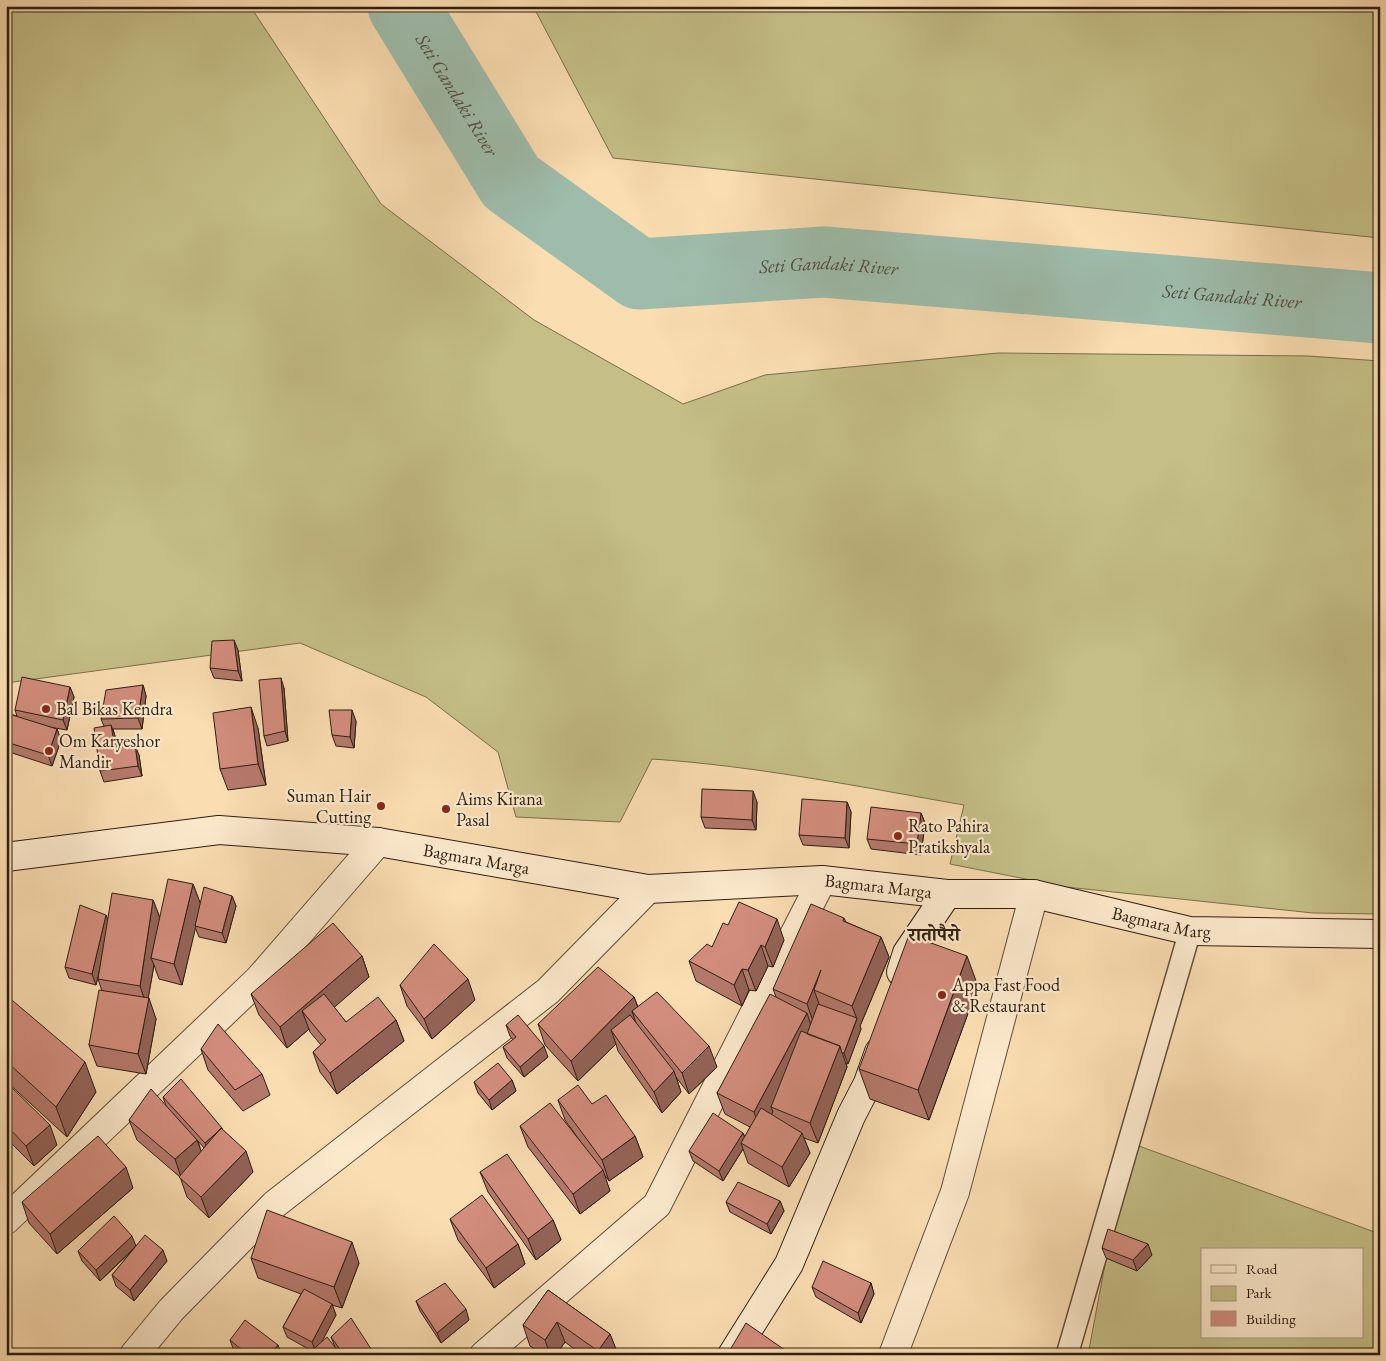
<svg xmlns="http://www.w3.org/2000/svg" width="1386" height="1361" viewBox="0 0 1386 1361" font-family="'EB Garamond','Noto Serif Devanagari',serif">
<style>
.green{fill:#c5bf87;stroke:#796e4c;fill-rule:evenodd}
.lines{fill:none;stroke-linecap:round;stroke-linejoin:round}
.river{stroke:#9ebcab;stroke-width:71}
.service-casing{stroke:#604e39;stroke-width:24}
.minor-casing{stroke:#604e39;stroke-width:30}
.secondary-casing{stroke:#2d1e11;stroke-width:30}
.service{stroke:#fce9cc;stroke-width:21}
.minor{stroke:#fce9cc;stroke-width:28}
.secondary{stroke:#fce9cc;stroke-width:28}
.wall{fill:#b5796c;stroke:#2d1e11;fill-rule:evenodd}
.shaded-wall{fill:#946358;stroke:#2d1e11}
.building{fill:#d38d7d;stroke:#2d1e11}
.poi-dot{fill:#8f2418;stroke:#fce9cc;stroke-width:2}
.labels{text-anchor:middle;stroke-width:4.5;stroke-linejoin:round;paint-order:stroke}
.poi-label{font-size:18px;fill:#2d1e11;stroke:#fce9cc;text-anchor:start}
.street-label{font-size:18px;fill:#2d1e11;stroke:#fce9cc}
.water-label{font-size:19px;font-style:italic;fill:#4f4d3f;stroke:#fce9cc}
.neighbourhood-label{font-size:19px;font-weight:bold;fill:#2d1e11;stroke:#fce9cc}
</style>
<rect width="100%" height="100%" fill="#faddb1"/>
<filter id="stains"><feTurbulence type="fractalNoise" baseFrequency=".004" numOctaves="4"/><feColorMatrix values="0 0 0 0 .2 0 0 0 0 .09 0 0 0 0 .02 0 0 0 .5 -.17"/></filter>
<radialGradient id="worn" r=".72"><stop offset=".6" stop-color="#630" stop-opacity="0"/><stop offset="1" stop-color="#630" stop-opacity=".3"/></radialGradient>
<path class="green" d="M6,6h244l131,198 153,116 149,84 82,-29 233,-22 310,3 72,5v553l-67,-1 -247,-26 -116,-23 14,-59c-103,-18 -207,-39 -312,-46l-32,63 -104,-5 -18,-65 -72,-55 -126,-54 -294,40z
M533,6h847v232l-767,-80z
M1128,1142l252,92v121h-292zM1202,1250h160v87h-160z"/>
<g class="lines">
<path class="river" id="s1" d="M403,6l108,176 128,92 185,-12 556,46"/>
<defs>
<path id="service" d="M1067,1355l123,-424"/>
<path id="minor" d="M6,1220l253,-241 119,-137
M134,1355l37,-45 104,-106 273,-213 100,-102
M484,1355l173,-150 165,-325
M893,1355l62,-163 79,-298"/>
<g id="secondary">
<path id="s2" d="M6,857l213,-27 159,12 270,47 174,-9 125,14h87l156,37 190,3"/>
<path d="M901,972l6,-19 40,-59"/>
<path d="M732,1355l57,-91 62,-148 17,-33 11,-31"/>
</g>
</defs>
<use href="#service" class="service-casing"/>
<use href="#minor" class="minor-casing"/>
<use href="#secondary" class="secondary-casing"/>
<use href="#service" class="service"/>
<use href="#minor" class="minor"/>
<use href="#secondary" class="secondary"/>
</g>
<path class="wall" d="M238,650l4,31 -28,-3 -4,-10z
M143,685l3,11 -4,33h-29l2,7 2,11 22,8 3,21 -38,6 -4,-11 4,-45 -3,-7z
M70,687l4,10 -7,33 -18,-3 8,2 4,11 -9,26 -46,-15v-38l11,3 -2,-6z
M284,688l4,53 -21,5 -3,-10z
M356,721l-2,27 -18,-2 -4,-11z
M258,728l8,57 -38,5 -8,-21z
M757,802l-1,28 -51,-2 -4,-11z
M847,802l4,10 -2,36 -46,-3 -4,-10z
M921,813l4,10 -4,32 -50,-6 -4,-10z
M193,884l7,19 32,-7 4,10 -10,37 -27,-6 -4,-10 -13,58 -23,-6 -5,-14 -6,33 8,21 -10,55 -49,-8 -8,-21 13,-54 -4,-12 1,-8 -3,14 -27,-7 -4,-11 43,-47 45,-20 7,18z
M844,918l2,4 35,15 8,20 -29,69 1,3 -13,35 -2,-1 1,4 -29,76 -14,-5 6,15 -21,34 -41,-24 -5,-14 -20,32 -30,-20 -4,-10 54,-18 2,4 5,-10 -25,-13 -8,-21 59,-96 -3,-8z
M784,940l-11,27 -5,-1 -12,25 -7,-1 -7,16 -46,-25 -7,-20 23,-14z
M362,956l7,21 -35,30 12,15 50,-2 8,21 -67,53 -17,-22 -7,-20 8,-7 -11,-13 -1,-3 -22,19 -28,-33 -8,-21z
M400,985l75,15 -43,39 -25,-33z
M978,986l-49,134 -59,-21 -11,-30z
M6,995l90,97 -29,45 -61,-56z
M634,997l4,10 79,60 -28,27 -13,-17 5,15 -19,21 -44,-62 -2,-7 -38,37 -33,-36 -7,-21z
M506,1025l42,32 -24,20 -17,-19 -4,-11 10,-7 -3,-4z
M201,1049l61,25 8,21 -27,16 -35,-41z
M512,1080l4,11 -24,19 -14,-17 -4,-11z
M6,1082l51,63 -23,21 -28,-28z
M163,1097l60,33 30,42 -44,46 -22,-21 -7,-20 -43,-37 -8,-20 37,-14zM198,1141l6,7 -3,3z
M558,1100l34,4 43,32 8,21 -34,24 -6,-8 7,18 -30,23 -52,-67 -8,-21 68,26 -23,-32z
M480,1172l73,48 8,20 -25,20 -48,-68z
M133,1188l-76,66 -28,-31 -7,-21z
M780,1201l4,10 -13,23 -41,-22 -4,-10z
M450,1219l68,25 7,20 -31,24 -36,-48z
M136,1246l31,15 -33,40 -18,-15 -4,-11 22,-26 -34,32 -18,-20 -4,-10z
M1102,1248l50,7 -15,16 -31,-13z
M251,1258l108,5 -17,45 -10,-3 4,10 -15,27 14,5 -4,-10 44,18h-68l5,-4 -25,-14 -4,-10 18,-33 -43,-16z
M871,1283l3,11 -13,29 -45,-26 -4,-10z
M548,1290l62,44 8,21h-36l-17,-13 -9,13h-12l-14,-9 -7,-21z
M416,1301l53,19 -28,23 -21,-32z
M230,1340l48,5 3,10h-42l-5,-4z"/>
<path class="shaded-wall" d="M234,640l4,10 4,31 -4,-10z
M281,678l3,10 4,53 -3,-10z
M143,685l3,11 -4,33 -4,-11z
M70,687l4,10 -7,33 -4,-10z
M251,707l7,21 8,57 -8,-21z
M352,710l4,11 -2,27 -4,-11z
M111,725l4,11 4,22 -4,-10z
M57,729l4,11 -9,26 -4,-11z
M135,745l4,10 3,21 -4,-10z
M753,791l4,11 -1,28 -4,-10z
M847,802l4,10 -2,36 -4,-10z
M921,813l4,10 -4,32 -4,-11z
M193,884l8,21 -19,80 -8,-21z
M232,896l4,10 -10,37 -4,-10z
M153,900l8,21 -10,37 3,7 -7,40 2,-7 7,21 -10,55 -8,-20 9,-47 -7,-21z
M106,915l4,10 -14,60 -4,-11z
M777,919l7,21 -11,27 -8,-20z
M881,937l8,20 -29,69 1,3 -13,35 -4,-11 13,-34 -5,-13z
M761,945l7,21 -12,25 -8,-21z
M362,956l7,21 -55,48 -12,-14 7,18 -22,19 -7,-21z
M967,956l11,30 -49,134 -11,-30z
M742,969l7,21 -7,16 -8,-21z
M821,970l-7,20 7,19 -7,15 -7,-20z
M468,979l7,21 -43,39 -8,-20z
M634,997l8,21 -10,-7 4,12 -25,7 5,14 -38,37 -7,-20z
M807,1013l7,21 -43,73 2,5 -12,21 -7,-21z
M396,1020l8,21 -67,53 -7,-21z
M544,1046l4,11 -24,20 -4,-10z
M709,1046l8,21 -28,27 -7,-21z
M840,1046l7,21 -29,76 -8,-20z
M85,1062l11,30 -29,45 -11,-30z
M674,1071l7,21 -19,21 -8,-21z
M512,1080l4,11 -24,19 -3,-10z
M50,1125l7,20 -23,21 -8,-20z
M222,1128l4,11 -17,15 -4,-11z
M743,1133l4,11 -6,-1 2,6 -20,32 -4,-10z
M802,1133l8,20 -21,34 -7,-20z
M635,1136l8,21 -34,24 -7,-21z
M197,1140l8,21 -23,19 -7,-21z
M246,1151l7,21 -44,46 -8,-21z
M126,1167l7,21 -76,66 -7,-20z
M603,1170l7,21 -30,23 -7,-20z
M780,1201l4,10 -13,23 -4,-10z
M553,1220l8,20 -25,20 -8,-21z
M132,1236l4,10 -36,35 -4,-11z
M352,1242l7,21 -17,45 -8,-21z
M518,1244l7,20 -31,24 -8,-20z
M1148,1244l4,11 -15,16 -4,-11z
M163,1250l4,11 -33,40 -4,-11z
M871,1283l3,11 -13,29 -3,-10z
M332,1304l4,11 -20,38 -4,-11z
M466,1309l3,11 -28,23 -4,-10z
M557,1322l8,20 -9,13h-6l-5,-15z
M610,1334l8,20 -18,1 -2,-4z
M278,1345l3,10h-11z"/>
<path class="building" d="M234,640l4,31 -28,-3 2,-27z
M22,677l48,10 -7,33 -48,-10z
M281,678l4,53 -21,5 -5,-56z
M143,685l-5,33 -37,1 5,-29z
M251,707l7,57 -38,5 -7,-56z
M329,710h23l-2,27 -18,-2z
M6,713l51,16 -9,26 -42,-13z
M111,725l4,23 20,-3 3,21 -38,5 -6,-43z
M702,789l51,2 -1,29 -51,-3z
M802,799l45,3 -2,36 -46,-3z
M871,807l50,6 -4,31 -50,-5z
M168,879l25,5 -19,80 -23,-6z
M204,887l28,9 -10,37 -27,-7z
M112,893l41,7 -13,86 -42,-7z
M739,902l38,17 -12,28 -4,-2 -13,25 -6,-1 -8,16 -45,-24 18,-17 5,3 11,-24 5,2z
M811,904l33,14 -1,3 38,16 -29,69 -38,-16 7,-20 -14,34 -34,-15z
M80,905l26,10 -14,59 -27,-7z
M333,923l29,33 -82,71 -29,-33z
M909,935l58,21 -49,134 -59,-21z
M434,944l34,35 -44,40 -24,-34z
M598,967l36,30 -63,64 -33,-37z
M99,990l50,8 -11,56 -49,-9z
M657,992l52,54 -27,27 -50,-62z
M324,994l22,28 32,-25 18,23 -66,53 -17,-21 13,-12 -24,-29z
M770,994l37,19 -53,99 -37,-19z
M6,995l79,67 -29,45 -50,-46z
M818,1004l39,14 -13,35h-2l-2,-7 -33,-12z
M518,1015l26,31 -24,21 -17,-20 13,-10 -10,-12z
M630,1015l44,56 -20,21 -43,-62z
M218,1024l44,50 -27,16 -34,-41z
M801,1031l39,15 -30,77 -39,-16z
M498,1063l14,17 -23,20 -15,-18z
M181,1079l41,49 -17,15 -42,-46z
M6,1082l44,43 -24,21 -20,-21z
M578,1085l14,19 14,-9 29,41 -33,24 -44,-60z
M151,1089l46,51 -22,19 -46,-39z
M550,1103l53,67 -30,24 -53,-68z
M761,1108l41,25 -20,34 -41,-24z
M713,1113l30,20 -24,38 -30,-20z
M221,1128l25,23 -45,46 -22,-20z
M98,1136l28,31 -76,67 -28,-32z
M507,1154l46,66 -25,19 -48,-67z
M738,1182l42,19 -13,23 -41,-22z
M482,1195l36,49 -32,24 -36,-49z
M267,1210l85,32 -18,45 -83,-29z
M114,1216l18,20 -36,34 -18,-19z
M1108,1229l40,15 -15,16 -31,-12z
M145,1235l18,15 -33,40 -18,-15z
M823,1261l48,22 -13,30 -46,-26z
M445,1283l21,26 -29,24 -21,-32z
M304,1289l28,15 -20,38 -29,-15z
M548,1290l62,44 -12,17 -41,-29 -12,18 -22,-15z
M351,1318l24,37h-31l-13,-18z
M245,1320l33,25 -8,10h-22l-18,-15z
M746,1323l46,32h-65z
M327,1337l14,18h-34z"/>
<g class="poi-dot">
<circle cx="46" cy="709" r="5"/>
<circle cx="49" cy="751" r="5"/>
<circle cx="381" cy="806" r="5"/>
<circle cx="446" cy="809" r="5"/>
<circle cx="898" cy="836" r="5"/>
<circle cx="942" cy="995" r="5"/>
</g>
<g class="labels">
<g class="poi-label">
<text x="56" y="715">Bal Bikas Kendra</text>
<text x="59" y="747">Om Karyeshor<tspan x="59" dy="21">Mandir</tspan></text>
<text x="371" y="802" text-anchor="end">Suman Hair<tspan x="371" dy="21">Cutting</tspan></text>
<text x="456" y="805">Aims Kirana<tspan x="456" dy="21">Pasal</tspan></text>
<text x="908" y="832">Rato Pahira<tspan x="908" dy="21">Pratikshyala</tspan></text>
<text x="952" y="991">Appa Fast Food<tspan x="952" dy="21">&amp; Restaurant</tspan></text>
</g>
<g class="street-label">
<text dy="6" stroke="none"><textPath href="#s2" startOffset="474">Bagmara Marga</textPath></text>
<text dy="6" stroke="none"><textPath href="#s2" startOffset="879">Bagmara Marga</textPath></text>
<text dy="6" stroke="none"><textPath href="#s2" startOffset="1166">Bagmara Marg</textPath></text>
</g>
<g class="water-label">
<text dy="7" stroke="none"><textPath href="#s1" startOffset="104">Seti Gandaki River</textPath></text>
<text dy="7" stroke="none"><textPath href="#s1" startOffset="554">Seti Gandaki River</textPath></text>
<text dy="7" stroke="none"><textPath href="#s1" startOffset="959">Seti Gandaki River</textPath></text>
</g>
<g class="neighbourhood-label">
<text x="934" y="941">रातोपैरो</text>
</g>
</g>
<rect width="1386" height="1361" fill="none" stroke="#faddb1" stroke-width="25"/>
<rect x="8" y="8" width="1371" height="1346" fill="none" stroke="#2d1e11" stroke-width="2.5"/>
<rect x="12" y="12" width="1361" height="1336" fill="none" stroke="#2d1e11"/>
<rect x="1201" y="1248" width="162" height="90" fill="#fce9cc" stroke="#a99881"/>
<rect x="1211" y="1265" width="25" height="8" fill="#fce9cc" stroke="#a99881"/>
<text x="1246" y="1274" font-size="15" fill="#2d1e11">Road</text>
<rect x="1211" y="1286" width="25" height="15" fill="#c5bf87" stroke="#a99881"/>
<text x="1246" y="1298" font-size="15" fill="#2d1e11">Park</text>
<rect x="1211" y="1311" width="25" height="15" fill="#d38d7d" stroke="#a99881"/>
<text x="1246" y="1324" font-size="15" fill="#2d1e11">Building</text>
<rect width="100%" height="100%" filter="url(#stains)"/>
<rect width="100%" height="100%" fill="url(#worn)"/>
</svg>
